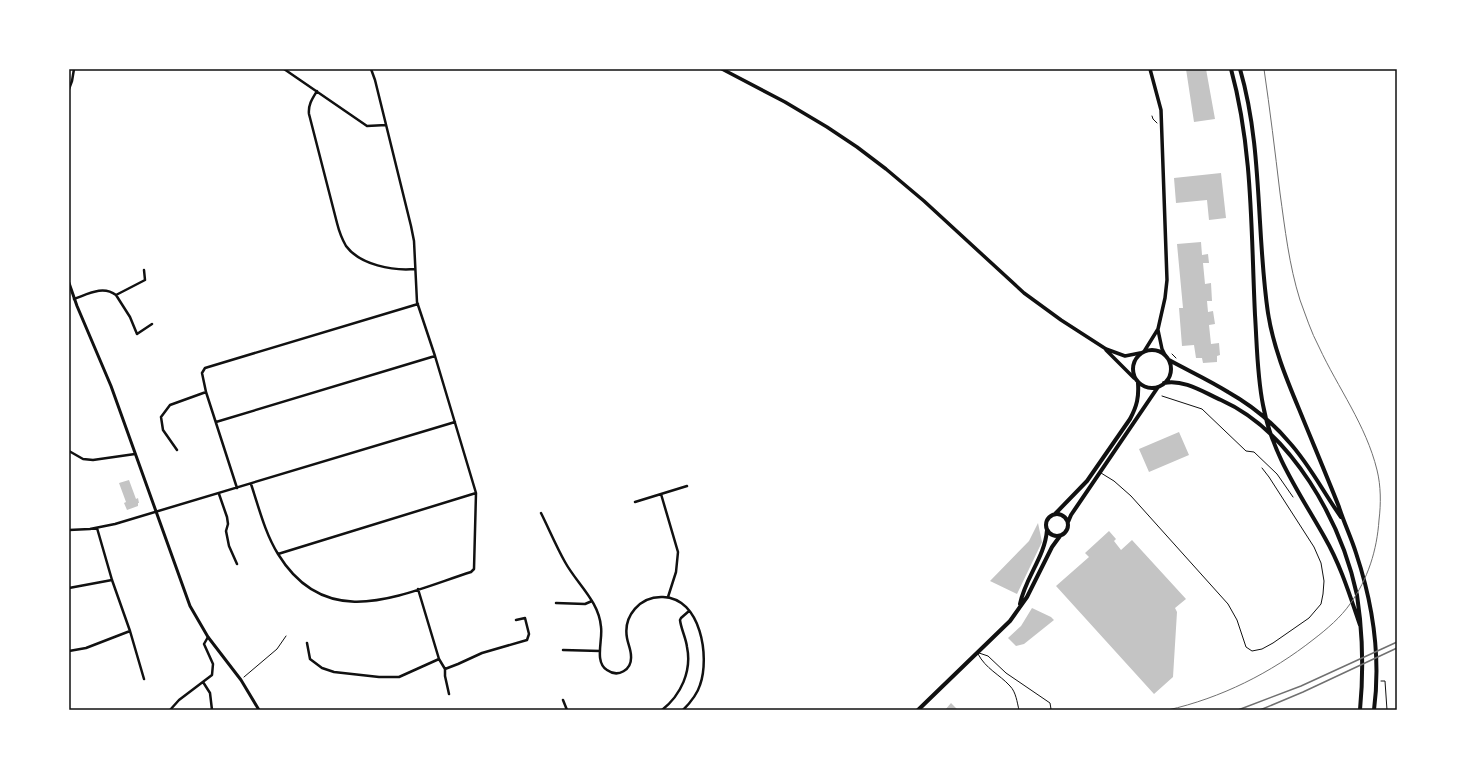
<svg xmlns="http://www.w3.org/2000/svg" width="1466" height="779" viewBox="0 0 1466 779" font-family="Overpass,sans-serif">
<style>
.building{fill:#c4c4c4}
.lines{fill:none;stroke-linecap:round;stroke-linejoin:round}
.path{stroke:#111;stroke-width:1}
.service{stroke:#111;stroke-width:1}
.minor{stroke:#111;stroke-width:2.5}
.tertiary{stroke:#111;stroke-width:3}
.primary{stroke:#111;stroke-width:3.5}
.trunk{stroke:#111;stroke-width:4}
.tram{stroke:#707070;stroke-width:1}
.rail{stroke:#707070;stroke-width:1.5}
.neatline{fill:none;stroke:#111;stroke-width:1.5}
</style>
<rect width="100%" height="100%" fill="#fff"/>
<path class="building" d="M1186,69h20l9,50 -21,3z
M1221,173l5,45 -17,2 -2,-20 -31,3 -2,-25z
M1201,242l1,13 6,-1 1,9h-6l2,21 6,-1 1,18h-5l1,11 5,-1 2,13 -6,1 2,19 8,-1 1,12 -3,1v6l-14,1 -1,-5h-6l-2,-13 -12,1 -3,-38h4l-6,-64z
M1179,432l10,23 -40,17 -10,-23z
M129,480l7,19 2,-1 1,5h-1v3l-11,4 -3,-7 2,-1 -7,-19z
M1038,523l4,19 -25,52 -27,-13 39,-40z
M1109,531l7,8 -2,2 7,9 11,-10 54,59 -11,9 2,4 -4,65 -19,17 -98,-108 33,-29 -4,-4z
M1032,608l19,9 3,3 -30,24 -8,2 -8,-8 13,-12z
M951,703l7,7h-13z"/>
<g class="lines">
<path class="path" d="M1152,116l1,3 4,4
M1172,354l4,4
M1162,396l40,13 44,42 8,1 23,22 16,23
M244,677l33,-28 9,-13
M1381,681h4l2,29"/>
<path class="service" d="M1101,473l13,8 17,15 97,108 9,16 9,27 6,4 10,-2 11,-6 36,-25 12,-14 2,-10 1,-13 -3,-18 -7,-16 -45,-70 -7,-9
M979,653l9,3 18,17 44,30 1,6 -5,1
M978,654c8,15 21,20 32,32 6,6 7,16 9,24"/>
<path class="minor" d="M284,69l83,57 19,-1
M69,89l3,-8 2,-12
M317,91c-5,8 -9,14 -8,23l28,109c2,8 5,16 9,23 14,19 47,25 69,23
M116,295l14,22 7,17 15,-10
M74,299c14,-5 29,-14 42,-4l29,-15 -1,-10
M206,392l-4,-19 3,-5 213,-64
M216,422l219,-66
M177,450l-14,-20 -2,-13 9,-12 36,-13 31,96
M69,451l14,8 10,1 42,-6
M251,484c8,24 14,49 27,70 49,80 124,40 193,18l3,-3 2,-76 -41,-137 -18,-54 -3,-61 -3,-15 -36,-146 -4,-11
M219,494l8,23 1,7 -2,7 3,15 8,18
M661,494l17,58 -2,20 -8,25
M635,502l52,-16
M541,513c8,16 15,33 24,49 12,22 34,39 36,65 2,13 -7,35 6,43 11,8 25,0 24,-14 0,-6 -3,-12 -4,-18 -4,-22 13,-42 36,-41 38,1 47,60 37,88 -3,10 -9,17 -17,25
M97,528l15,52 18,51 14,48
M69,530l21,-1 25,-5 340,-102
M278,554l198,-61
M69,588l43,-8
M418,589l21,70 6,10v7l4,18
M556,603l29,1 7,-3
M307,643l3,16 12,9 12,4 45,5h20l40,-18
M563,650l37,1
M69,651l17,-3 44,-17
M445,669l13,-5 24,-11 45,-13 2,-6 -4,-16 -9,2
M203,682l7,11 2,17
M563,700l4,10
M170,710l9,-10 33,-25 1,-11 -9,-20 4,-7
M662,710c19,-15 30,-39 25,-63 -1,-9 -6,-18 -7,-27l1,-2 8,-7"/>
<path class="tertiary" d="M69,283l8,23 34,80 79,220 18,31 33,43 18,30"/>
<path class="primary" d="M722,69l63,33 42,25 30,20 29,22 38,32 100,92 37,27 45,29 19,7 15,-3
M1158,330l4,19 3,6
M1106,350l28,28
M1145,350l13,-21 7,-31 2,-18 -6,-170 -11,-41"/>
<path class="trunk" d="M1231,69c22,80 20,164 24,246 2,30 2,60 8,90 9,50 38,90 62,133 16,28 25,58 35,87
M1240,69c23,79 16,163 28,244 5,33 18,65 31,96 13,32 27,65 40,98 5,16 12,30 17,46 17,51 25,103 18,157
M1133 369a19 19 0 1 1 38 0a19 19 0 1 1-38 0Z
M1169,360c20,11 40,20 59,32 23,13 44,30 61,50 21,23 34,50 52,75
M1164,383c20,-4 39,9 57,17 71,32 120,121 136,195 1,8 2,16 3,24 3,31 3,60 0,91
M1046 525a11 11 0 1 1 22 0a11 11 0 1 1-22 0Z
M1055,514l32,-33 43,-62c7,-13 9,-22 8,-36
M1068,522l3,-7 87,-128
M1020,604c5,-26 25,-47 27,-74
M918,710l92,-89 17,-24 25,-50 8,-11"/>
<path class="tram" d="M1168,710c53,-12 103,-37 146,-71 13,-10 27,-22 36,-35 18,-25 27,-54 29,-84 2,-16 2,-34 -2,-50 -11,-45 -39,-82 -58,-123 -8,-15 -13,-31 -19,-47 -11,-35 -15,-71 -20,-107 -5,-42 -10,-83 -16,-124"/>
<path class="rail" d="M1238,710l63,-24 96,-44
M1260,710l43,-18 94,-44"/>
</g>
<rect width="1466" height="779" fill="none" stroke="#ffffff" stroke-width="140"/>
<rect x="70" y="70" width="1326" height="639" class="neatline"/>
</svg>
